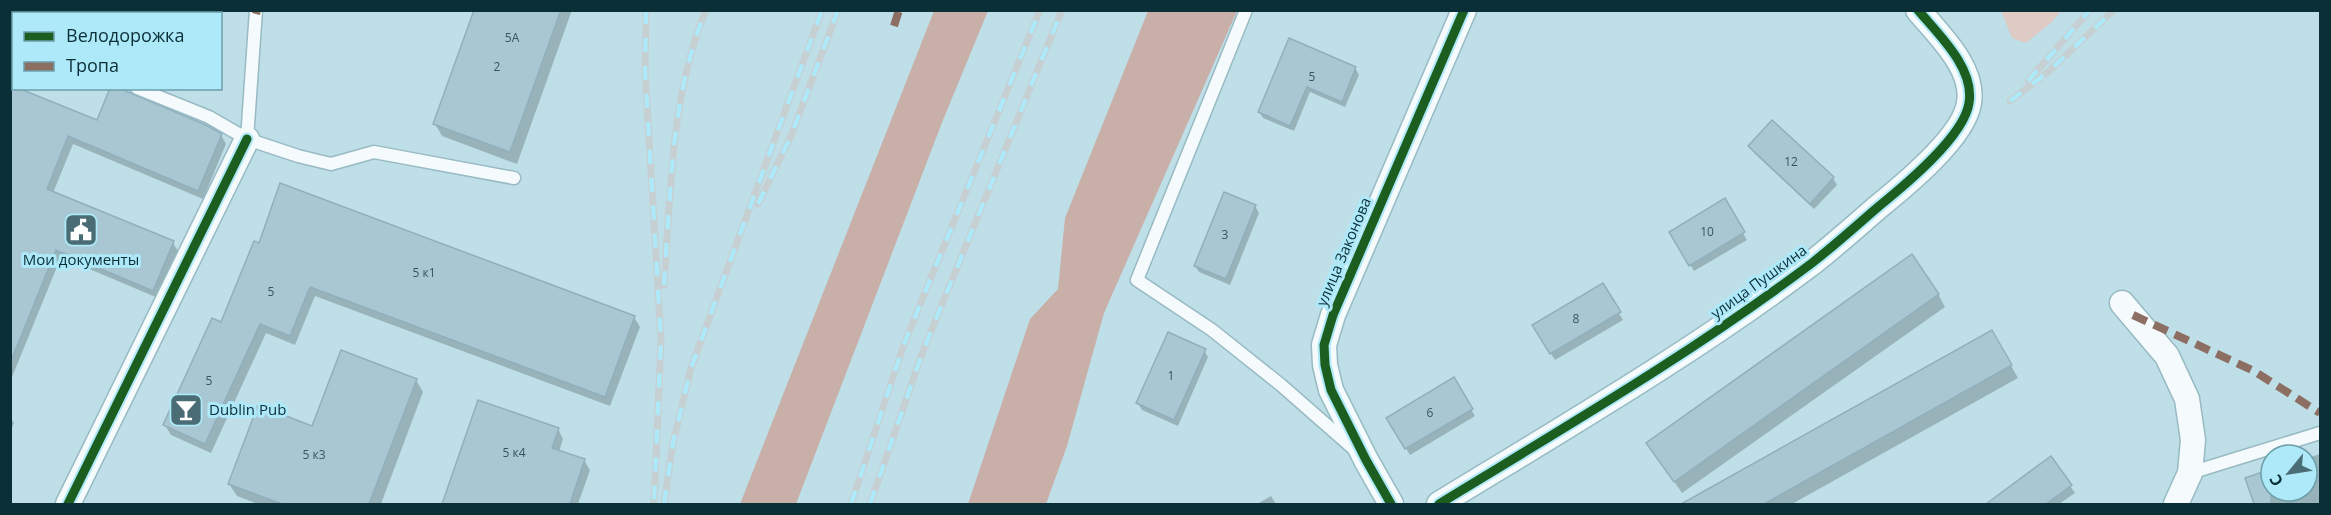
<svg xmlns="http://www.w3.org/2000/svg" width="2331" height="515" viewBox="0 0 2331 515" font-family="'Open Sans',sans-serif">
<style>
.green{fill:#dfcbc6}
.forest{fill:#c8afa8}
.shadow{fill:#0003}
.building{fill:#a9c7d3;stroke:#90afbc;stroke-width:1.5}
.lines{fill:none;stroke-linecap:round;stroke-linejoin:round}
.lane-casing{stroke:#97bac3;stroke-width:15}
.street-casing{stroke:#97bac3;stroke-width:27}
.lane{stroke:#f5fafc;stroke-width:12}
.street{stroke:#f5fafc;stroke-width:24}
.rail-casing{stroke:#c6d0d3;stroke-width:7}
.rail{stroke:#aee9f9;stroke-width:4.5;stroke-dasharray:14;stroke-linecap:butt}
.quiet{stroke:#8d6e63;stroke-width:8;stroke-dasharray:15 8;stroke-linecap:butt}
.cycleway-casing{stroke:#aee9f9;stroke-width:13}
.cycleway{stroke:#1b5e20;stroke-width:9}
.labels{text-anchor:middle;stroke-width:6;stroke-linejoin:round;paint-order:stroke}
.number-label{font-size:12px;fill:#345660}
.street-label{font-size:15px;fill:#0b2f37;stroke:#aee9f9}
.poi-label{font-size:15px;fill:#0b2f37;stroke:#aee9f9}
</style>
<rect width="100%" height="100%" fill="#bfdfe8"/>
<path class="green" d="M2001,11v-1l60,1 -9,11 -26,21 -14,-5z"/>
<path class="forest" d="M934,11h54l-45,109 -147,384h-56z
M1148,11h89l-133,302 -37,133 -21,58h-78l62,-185 28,-30 7,-71z"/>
<path class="shadow" d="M476,10h96l-55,154 -75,-28 -7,-12z
M1289,40l66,28 4,7 -14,32 -35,-15 -16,39 -31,-13 -4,-6z
M10,87l88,35 123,13 5,9 -23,55 -130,-55 -20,49 120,50 5,8 -20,47 -97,-41 -51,125z
M1750,146l83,32 4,7 -23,24 -60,-56z
M1724,201l23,39 -53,31 -23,-39z
M1255,206l4,7 -29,72 -31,-13 -4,-6z
M255,243l379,74 6,10 -30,79 -295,-110 -20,49 -29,-12 -55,120 -40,-18 -6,-10 57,-101z
M1602,285l21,35 -68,40 -21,-34z
M1938,294l7,13 -263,186 -34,-50z
M1992,332l26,46 -226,126 -106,-1z
M1204,350l4,7 -30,69 -36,-16 -4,-7z
M1453,379l22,37 -65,39 -22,-37z
M416,380l7,12 -42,112h-123l-21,-8 -8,-12z
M479,402l79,27 5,10 -4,13 25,8 6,10 -12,34h-135z
M10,416l4,7 -4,10z
M2320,454v50h-65l-8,-25 24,-8v20h36v-33z
M2051,459l24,34 -16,11h-70z
M1271,496l5,8h-19z"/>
<path class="building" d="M474,10h87l-51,142 -77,-28z
M1289,38l67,29 -14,35 -35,-15 -17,39 -32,-14z
M10,85l4,3h4l79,32 13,-32h9l89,38 14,8 -24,57 -130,-55 -21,53 127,52 -21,50 -97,-41 -45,111z
M1772,120l62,57 -24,27 -62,-58z
M280,183l355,133 -30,81 -295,-110 -20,49 -30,-12 -55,120 -42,-19 49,-107 9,4 33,-81 5,2z
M1224,192l32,13 -30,74 -32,-13z
M1725,198l20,34 -56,34 -20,-34z
M1912,254l27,40 -265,188 -28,-39z
M1603,283l18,29 -71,42 -18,-29z
M1992,330l20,35 -248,139h-83z
M1168,332l38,17 -32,71 -38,-17z
M341,350l76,29 -48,125h-87l-54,-20 30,-79 54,21z
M1454,377l19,32 -68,40 -19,-31z
M478,400l81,28 -7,20 33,11 -15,45h-128z
M2051,456l21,29 -26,19h-60z
M2271,469v35h-17l-9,-26z"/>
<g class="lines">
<defs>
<path id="lane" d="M1246,10l-109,270 75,50 69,55 73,64
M10,39l4,1
M137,88l72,29 38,22 51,17 33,8 43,-12 140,26
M247,139l9,-129
M2190,473l130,-40"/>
<path id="street" d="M2122,303l45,53 20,43 6,41 -3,33 -14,31
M68,504l179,-365
M1391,504l-25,-44 -35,-70 -6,-25 -1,-20 9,-30 131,-305
M1439,504c126,-77 255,-152 373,-241 23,-18 44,-37 66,-56 26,-21 86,-70 91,-104 6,-35 -31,-69 -51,-93"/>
</defs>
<use href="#lane" class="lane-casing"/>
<use href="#street" class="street-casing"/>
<use href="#lane" class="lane"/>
<use href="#street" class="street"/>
<defs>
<path id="rail" d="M646,10l-1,61 16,268 -7,165
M2028,81l62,-71
M2010,101l38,-29 66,-62
M758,204l33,-68 47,-126
M664,285c7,-92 6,-188 42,-275
M664,504l9,-61 18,-75 131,-358
M851,504l53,-160 136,-334
M870,504l53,-153 139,-341"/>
</defs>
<use href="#rail" class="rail-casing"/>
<use href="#rail" class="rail"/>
<path class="quiet" d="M256,14l1,-4
M894,26l5,-16
M2133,315l121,56 66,42"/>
<defs>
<path id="cycleway" d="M68,504l179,-365
M1391,504l-25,-44 -35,-70 -6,-25 -1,-20 9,-30 131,-305
M1439,504c126,-77 255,-152 373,-241 23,-18 44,-37 66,-56 26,-21 86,-70 91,-104 6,-35 -31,-69 -51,-93"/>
</defs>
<use href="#cycleway" class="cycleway-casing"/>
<use href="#cycleway" class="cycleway"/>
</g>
<defs>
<symbol id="civic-square" viewBox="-11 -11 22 22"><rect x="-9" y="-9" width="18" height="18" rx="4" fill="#4a6d75" stroke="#aee9f9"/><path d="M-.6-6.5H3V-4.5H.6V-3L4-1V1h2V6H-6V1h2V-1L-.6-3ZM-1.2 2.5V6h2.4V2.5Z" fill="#fff"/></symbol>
<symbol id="bar-square" viewBox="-11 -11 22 22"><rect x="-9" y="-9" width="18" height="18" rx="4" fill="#4a6d75" stroke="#aee9f9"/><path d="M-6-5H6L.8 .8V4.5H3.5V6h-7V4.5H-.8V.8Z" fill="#fff"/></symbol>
</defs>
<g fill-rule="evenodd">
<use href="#civic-square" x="62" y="211" width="38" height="38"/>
<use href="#bar-square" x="167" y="391" width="38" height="38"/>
</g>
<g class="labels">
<g class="number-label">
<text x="512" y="42">5А</text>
<text x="497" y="71">2</text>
<text x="1312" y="81">5</text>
<text x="1791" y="166">12</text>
<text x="1707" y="236">10</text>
<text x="1225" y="239">3</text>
<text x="424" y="277">5 к1</text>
<text x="271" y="296">5</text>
<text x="1576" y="323">8</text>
<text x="1171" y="380">1</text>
<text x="209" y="385">5</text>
<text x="1430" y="417">6</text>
<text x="514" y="457">5 к4</text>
<text x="314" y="459">5 к3</text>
</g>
<g class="street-label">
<text transform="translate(1344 252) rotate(-67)" y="5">улица Законова</text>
<text transform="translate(1759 282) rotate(-36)" y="5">улица Пушкина</text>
</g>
<g class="poi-label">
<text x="81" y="265">Мои документы</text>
<text x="209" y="415" text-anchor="start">Dublin Pub</text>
</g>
</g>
<rect width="2331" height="515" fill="none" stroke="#0b2f37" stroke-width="24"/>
<rect x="12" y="12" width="210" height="78" fill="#aee9f9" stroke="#6d9fab" stroke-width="1.5"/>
<rect x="24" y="32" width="30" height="9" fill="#1b5e20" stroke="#6d9fab" stroke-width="1.5"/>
<text x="66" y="42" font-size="18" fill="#0b2f37">Велодорожка</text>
<rect x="24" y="62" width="30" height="9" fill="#8d6e63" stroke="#6d9fab" stroke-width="1.5"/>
<text x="66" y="72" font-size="18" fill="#0b2f37">Тропа</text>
<g transform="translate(2289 473) rotate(240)"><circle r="28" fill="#aee9f9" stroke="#6d9fab" stroke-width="1.5"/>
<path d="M0-4.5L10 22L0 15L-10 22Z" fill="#4a6d75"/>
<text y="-9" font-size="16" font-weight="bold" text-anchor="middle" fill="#0b2f37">С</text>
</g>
</svg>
